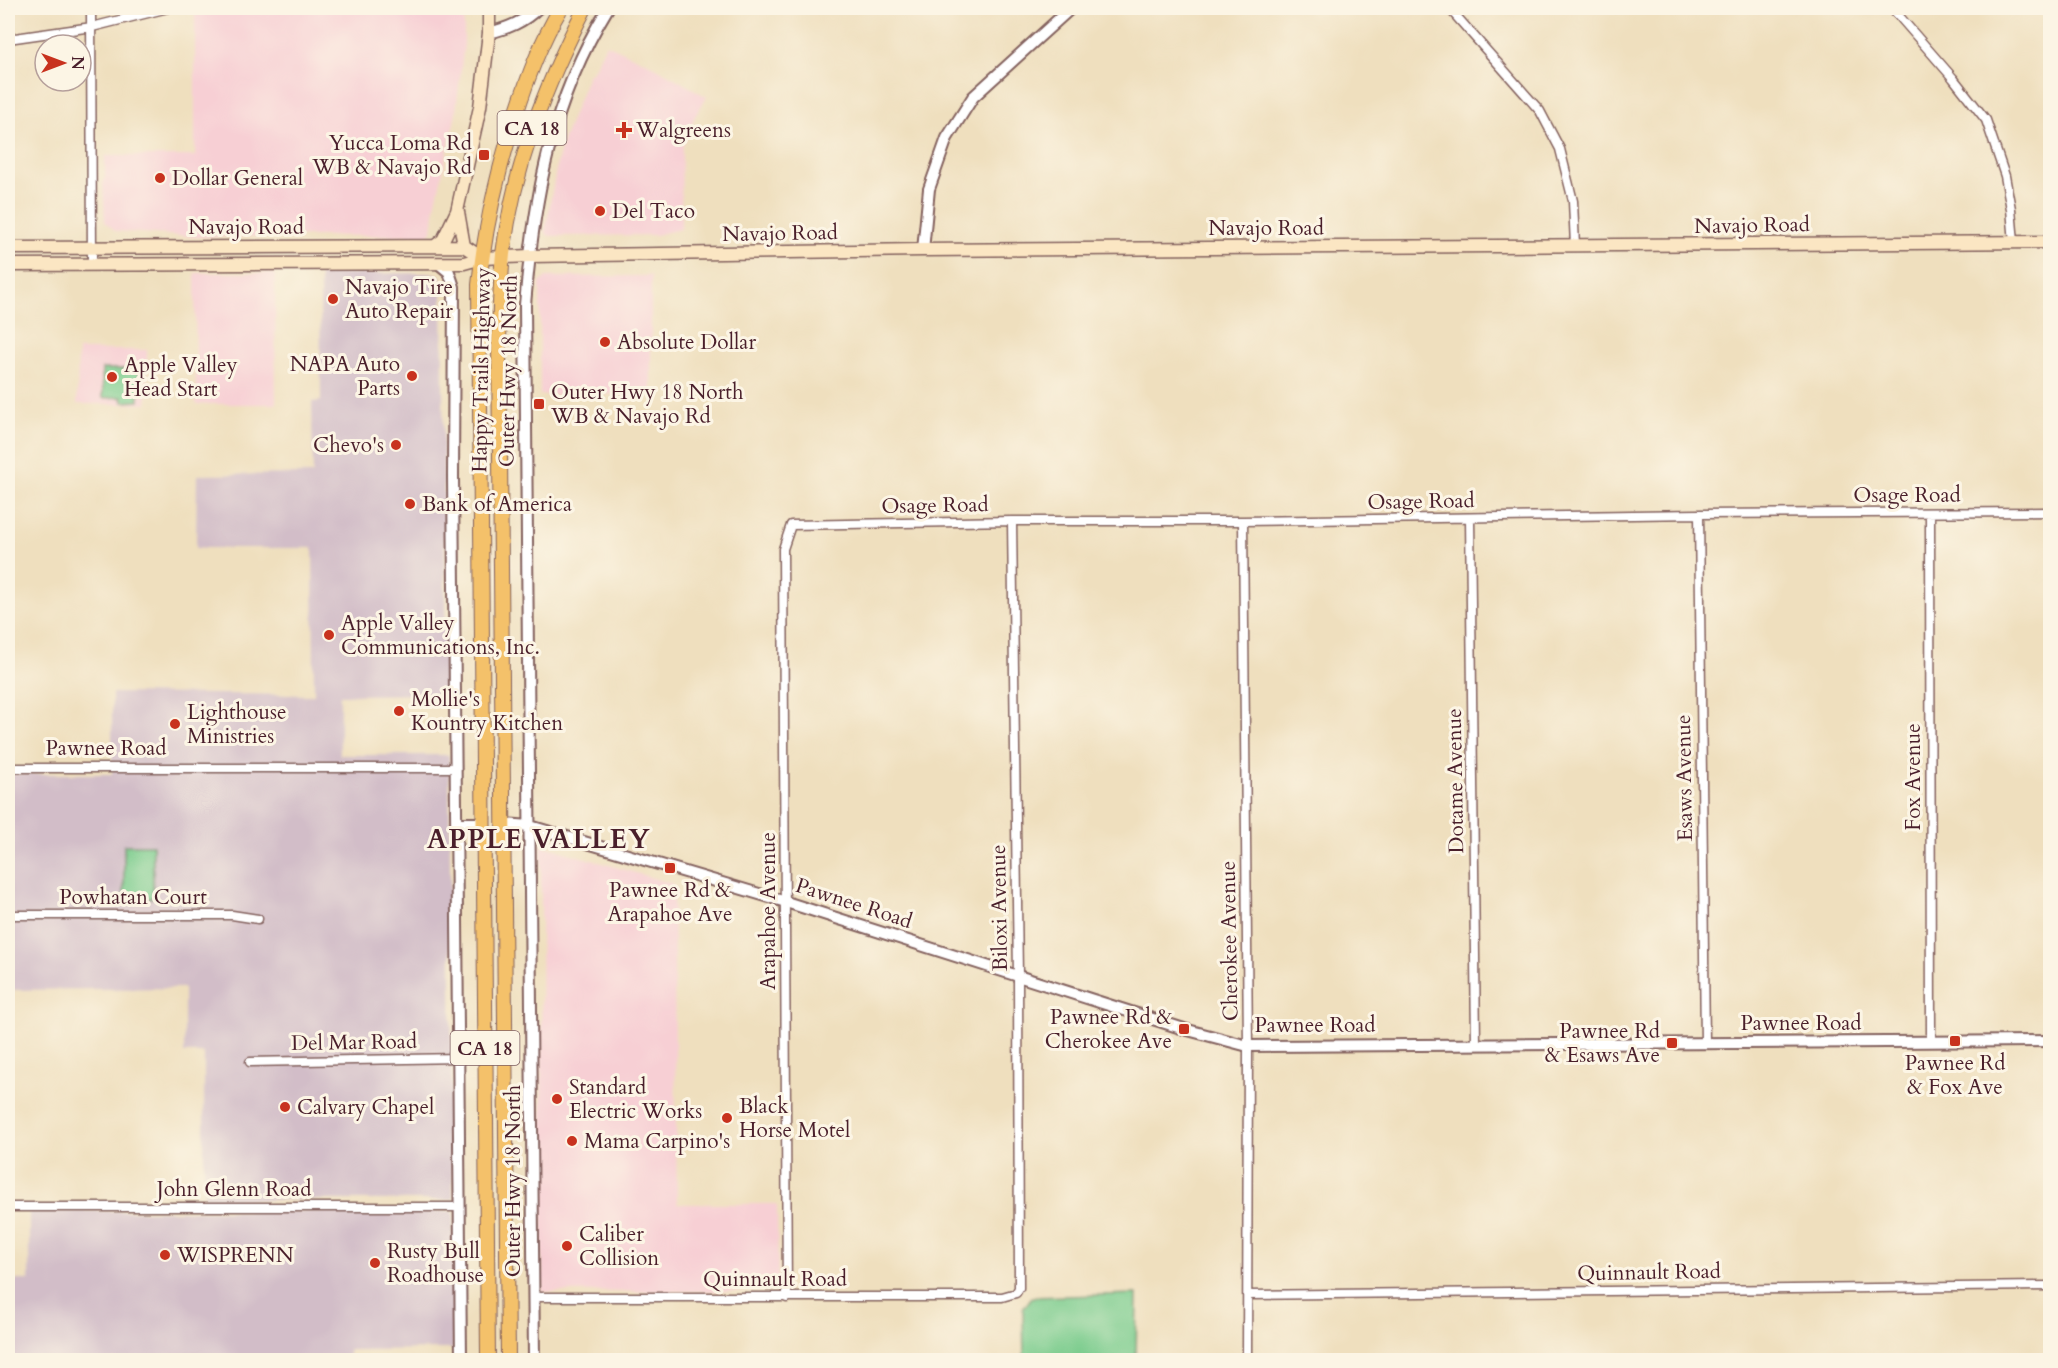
<svg xmlns="http://www.w3.org/2000/svg" width="2058" height="1368" viewBox="0 0 2058 1368" font-family="Cardo,serif">
<style>
.built{fill:#f7cfd4}
.industrial{fill:#d2bdc8}
.green{fill:#7acc8d;stroke:#62765c;stroke-width:1.5}
.lines{fill:none;stroke-linecap:round;stroke-linejoin:round}
.minor-casing{stroke:#84625e;stroke-width:11}
.tertiary-casing{stroke:#84625e;stroke-width:14}
.secondary-casing{stroke:#84625e;stroke-width:15}
.primary-casing{stroke:#84625e;stroke-width:16}
.minor{stroke:#fff;stroke-width:8}
.tertiary{stroke:#fff;stroke-width:10}
.secondary{stroke:#fbe6c3;stroke-width:12}
.primary{stroke:#f4c16a;stroke-width:14}
.poi-dot{fill:#c8321e;stroke:#fcf5e5;stroke-width:2}
.labels{text-anchor:middle;stroke-width:6;stroke-linejoin:round;paint-order:stroke}
.shield{fill:#fcf5e5;stroke:#7f5f63;stroke-width:1.5}
.shield-label{font-size:20px;font-weight:bold;fill:#4a1f2b}
.poi-label{font-size:21px;fill:#4a1f2b;stroke:#fcf5e5;text-anchor:start}
.street-label{font-size:21px;fill:#4a1f2b;stroke:#fcf5e5}
.district-label{font-size:27px;font-weight:bold;letter-spacing:1.5px;fill:#4a1f2b;stroke:#fcf5e5}
</style>
<rect width="100%" height="100%" fill="#fcf5e5"/>
<filter id="ink" filterUnits="userSpaceOnUse"><feTurbulence type="fractalNoise" baseFrequency=".0167" numOctaves="2"/><feDisplacementMap in="SourceGraphic" scale="12" xChannelSelector="R" yChannelSelector="G"/><feConvolveMatrix kernelMatrix="1 2 1 2 8 2 1 2 1" color-interpolation-filters="sRGB"/></filter>
<filter id="wash" filterUnits="userSpaceOnUse"><feTurbulence type="fractalNoise" baseFrequency=".008" numOctaves="4" result="noise"/><feDisplacementMap in="SourceGraphic" scale="24" xChannelSelector="R" yChannelSelector="G"/><feGaussianBlur stdDeviation="1.35" result="paint"/><feColorMatrix in="noise" values="0 0 0 0 0 0 0 0 0 0 0 0 0 0 0 0 0 1.4 0 .05"/><feComposite in="paint" operator="in"/></filter>
<g filter="url(#wash)">
<rect width="100%" height="100%" fill="#efdfbe"/>
<path class="built" d="M211,8h253v36l-9,74 -20,88 -3,25 -3,4 -233,2 -80,-6 -11,-9 -2,-41 2,-3v-22h90v-143z
M606,44l42,19 59,34 -12,19 -13,32 -1,81 -26,6 -106,1 -4,-4 12,-68 7,-26 24,-63 5,-4z
M275,273l1,131h-80l-1,-131z
M651,276v118l-111,1v-112l6,-6z
M78,350h69v54h-70z
M541,845l132,39 4,320h100l1,87 -236,1z"/>
<path class="industrial" d="M435,273l5,3 2,5 4,413 -106,1v60h109l4,445h-249v-147h-20v-65l-176,2v-216h104v-81l202,2 -1,-147h-117l1,-73 116,-1 -1,-72 9,-1 -1,-127z
M29,1211h424l1,138 -105,1v10h-341v-80h21z"/>
<path class="green" d="M132,364h7v37l-16,1 -1,-5 -19,1 -1,-29h29z
M124,845h29v53h-29z
M1137,1294l-1,66h-112l-1,-51 9,-12z"/>
</g>
<g filter="url(#ink)">
<g class="lines">
<defs>
<path id="minor" d="M91,8l1,256
M1449,8l91,103 20,38 13,52 2,45
M1892,8l61,70 33,42 19,56 6,33 3,33
M8,39l84,-12 76,-19
M1930,513l1,528
M1699,514l6,529
M1470,518l6,526
M1243,521l5,525 -1,314
M8,768h448
M8,915h224l26,4
M250,1062l209,-4
M8,1207h452
M1248,1295l802,-9
M534,1297h468l14,-4 3,-5 -1,-312 -6,-455
M787,1298l-4,-749 8,-24 221,-4h231l456,-7 351,-2"/>
<path id="tertiary" d="M489,33c19,-5 35,-11 49,-25
M923,250l6,-61 18,-51 26,-41 98,-89
M438,263l11,9 5,15 -1,190 8,883
M457,823h26
M505,824l25,2 256,76 398,127 64,17 802,-5
M534,1360l-9,-1055c9,-108 26,-204 83,-297"/>
<path id="secondary" d="M458,212l6,34
M435,246l8,-6 14,-29 23,-104 9,-74v-25
M8,248l456,-2 18,12
M8,265l456,-2 18,-5 48,-2 393,-6 1127,-8"/>
<path id="primary" d="M488,1360l-9,-1075c6,-59 19,-115 37,-171 12,-37 25,-73 45,-106
M508,1360l-9,-1019c1,-29 1,-58 4,-87 11,-88 42,-168 82,-246"/>
</defs>
<use href="#minor" class="minor-casing"/>
<use href="#tertiary" class="tertiary-casing"/>
<use href="#secondary" class="secondary-casing"/>
<use href="#primary" class="primary-casing"/>
<use href="#minor" class="minor"/>
<use href="#tertiary" class="tertiary"/>
<use href="#secondary" class="secondary"/>
<use href="#primary" class="primary"/>
</g>
</g>
<g class="poi-dot">
<path d="M621 121h6v6h6v6h-6v6h-6v-6h-6v-6h6z"/>
<rect x="478" y="149" width="12" height="12" rx="3"/>
<circle cx="160" cy="178" r="6"/>
<circle cx="600" cy="211" r="6"/>
<circle cx="333" cy="299" r="6"/>
<circle cx="605" cy="342" r="6"/>
<circle cx="412" cy="376" r="6"/>
<circle cx="112" cy="377" r="6"/>
<rect x="533" y="398" width="12" height="12" rx="3"/>
<circle cx="396" cy="445" r="6"/>
<circle cx="410" cy="504" r="6"/>
<circle cx="329" cy="635" r="6"/>
<circle cx="399" cy="711" r="6"/>
<circle cx="175" cy="724" r="6"/>
<rect x="664" y="862" width="12" height="12" rx="3"/>
<rect x="1178" y="1023" width="12" height="12" rx="3"/>
<rect x="1949" y="1035" width="12" height="12" rx="3"/>
<rect x="1666" y="1037" width="12" height="12" rx="3"/>
<circle cx="557" cy="1099" r="6"/>
<circle cx="285" cy="1107" r="6"/>
<circle cx="727" cy="1118" r="6"/>
<circle cx="572" cy="1141" r="6"/>
<circle cx="567" cy="1246" r="6"/>
<circle cx="165" cy="1255" r="6"/>
<circle cx="375" cy="1263" r="6"/>
</g>
<g class="labels">
<g class="shield">
<rect x="497.5" y="111" width="69" height="34" rx="4.5"/>
<rect x="450.5" y="1031" width="69" height="34" rx="4.5"/>
</g>
<g class="shield-label">
<text x="532" y="135">CA 18</text>
<text x="485" y="1055">CA 18</text>
</g>
<g class="poi-label">
<text x="636" y="137">Walgreens</text>
<text x="472" y="150" text-anchor="end">Yucca Loma Rd<tspan x="472" dy="24">WB &amp; Navajo Rd</tspan></text>
<text x="172" y="185">Dollar General</text>
<text x="612" y="218">Del Taco</text>
<text x="345" y="294">Navajo Tire<tspan x="345" dy="24">Auto Repair</tspan></text>
<text x="617" y="349">Absolute Dollar</text>
<text x="400" y="371" text-anchor="end">NAPA Auto<tspan x="400" dy="24">Parts</tspan></text>
<text x="124" y="372">Apple Valley<tspan x="124" dy="24">Head Start</tspan></text>
<text x="551" y="399">Outer Hwy 18 North<tspan x="551" dy="24">WB &amp; Navajo Rd</tspan></text>
<text x="384" y="452" text-anchor="end">Chevo's</text>
<text x="422" y="511">Bank of America</text>
<text x="341" y="630">Apple Valley<tspan x="341" dy="24">Communications, Inc.</tspan></text>
<text x="411" y="706">Mollie's<tspan x="411" dy="24">Kountry Kitchen</tspan></text>
<text x="187" y="719">Lighthouse<tspan x="187" dy="24">Ministries</tspan></text>
<text x="670" y="897" text-anchor="middle">Pawnee Rd &amp;<tspan x="670" dy="24">Arapahoe Ave</tspan></text>
<text x="1172" y="1024" text-anchor="end">Pawnee Rd &amp;<tspan x="1172" dy="24">Cherokee Ave</tspan></text>
<text x="1660" y="1038" text-anchor="end">Pawnee Rd<tspan x="1660" dy="24">&amp; Esaws Ave</tspan></text>
<text x="1955" y="1070" text-anchor="middle">Pawnee Rd<tspan x="1955" dy="24">&amp; Fox Ave</tspan></text>
<text x="569" y="1094">Standard<tspan x="569" dy="24">Electric Works</tspan></text>
<text x="739" y="1113">Black<tspan x="739" dy="24">Horse Motel</tspan></text>
<text x="297" y="1114">Calvary Chapel</text>
<text x="584" y="1148">Mama Carpino's</text>
<text x="579" y="1241">Caliber<tspan x="579" dy="24">Collision</tspan></text>
<text x="387" y="1258">Rusty Bull<tspan x="387" dy="24">Roadhouse</tspan></text>
<text x="177" y="1262">WISPRENN</text>
</g>
<g class="street-label">
<text transform="translate(1752 225) rotate(-1)" y="7">Navajo Road</text>
<text x="246" y="234">Navajo Road</text>
<text x="1266" y="235">Navajo Road</text>
<text transform="translate(780 233) rotate(-1)" y="7">Navajo Road</text>
<text transform="translate(481 370) rotate(-89)" y="7">Happy Trails Highway</text>
<text transform="translate(508 371) rotate(-89)" y="7">Outer Hwy 18 North</text>
<text x="1907" y="502">Osage Road</text>
<text transform="translate(1421 501) rotate(-1)" y="7">Osage Road</text>
<text transform="translate(935 505) rotate(-1)" y="7">Osage Road</text>
<text x="106" y="755">Pawnee Road</text>
<text transform="translate(1913 777) rotate(-90)" y="7">Fox Avenue</text>
<text transform="translate(1684 778) rotate(-91)" y="7">Esaws Avenue</text>
<text transform="translate(1455 781) rotate(-91)" y="7">Dotame Avenue</text>
<text x="133" y="904">Powhatan Court</text>
<text transform="translate(854 903) rotate(18)" y="7">Pawnee Road</text>
<text transform="translate(999 908) rotate(-91)" y="7">Biloxi Avenue</text>
<text transform="translate(768 911) rotate(-90)" y="7">Arapahoe Avenue</text>
<text transform="translate(1229 941) rotate(-91)" y="7">Cherokee Avenue</text>
<text x="1801" y="1030">Pawnee Road</text>
<text x="1315" y="1032">Pawnee Road</text>
<text transform="translate(354 1042) rotate(-1)" y="7">Del Mar Road</text>
<text transform="translate(513 1181) rotate(-90)" y="7">Outer Hwy 18 North</text>
<text x="234" y="1196">John Glenn Road</text>
<text transform="translate(1649 1272) rotate(-1)" y="7">Quinnault Road</text>
<text x="775" y="1286">Quinnault Road</text>
</g>
<g class="district-label">
<text x="539" y="848">APPLE VALLEY</text>
</g>
</g>
<rect width="2058" height="1368" fill="none" stroke="#fcf5e5" stroke-width="30"/>
<g transform="translate(63 63) rotate(90)"><circle r="28" fill="#fcf5e5" stroke="#b59f9b" stroke-width="1.5"/>
<path d="M0-4.5L10 22L0 15L-10 22Z" fill="#c8321e"/>
<text y="-9" font-size="16" font-weight="bold" text-anchor="middle" fill="#4a1f2b">N</text>
</g>
</svg>
